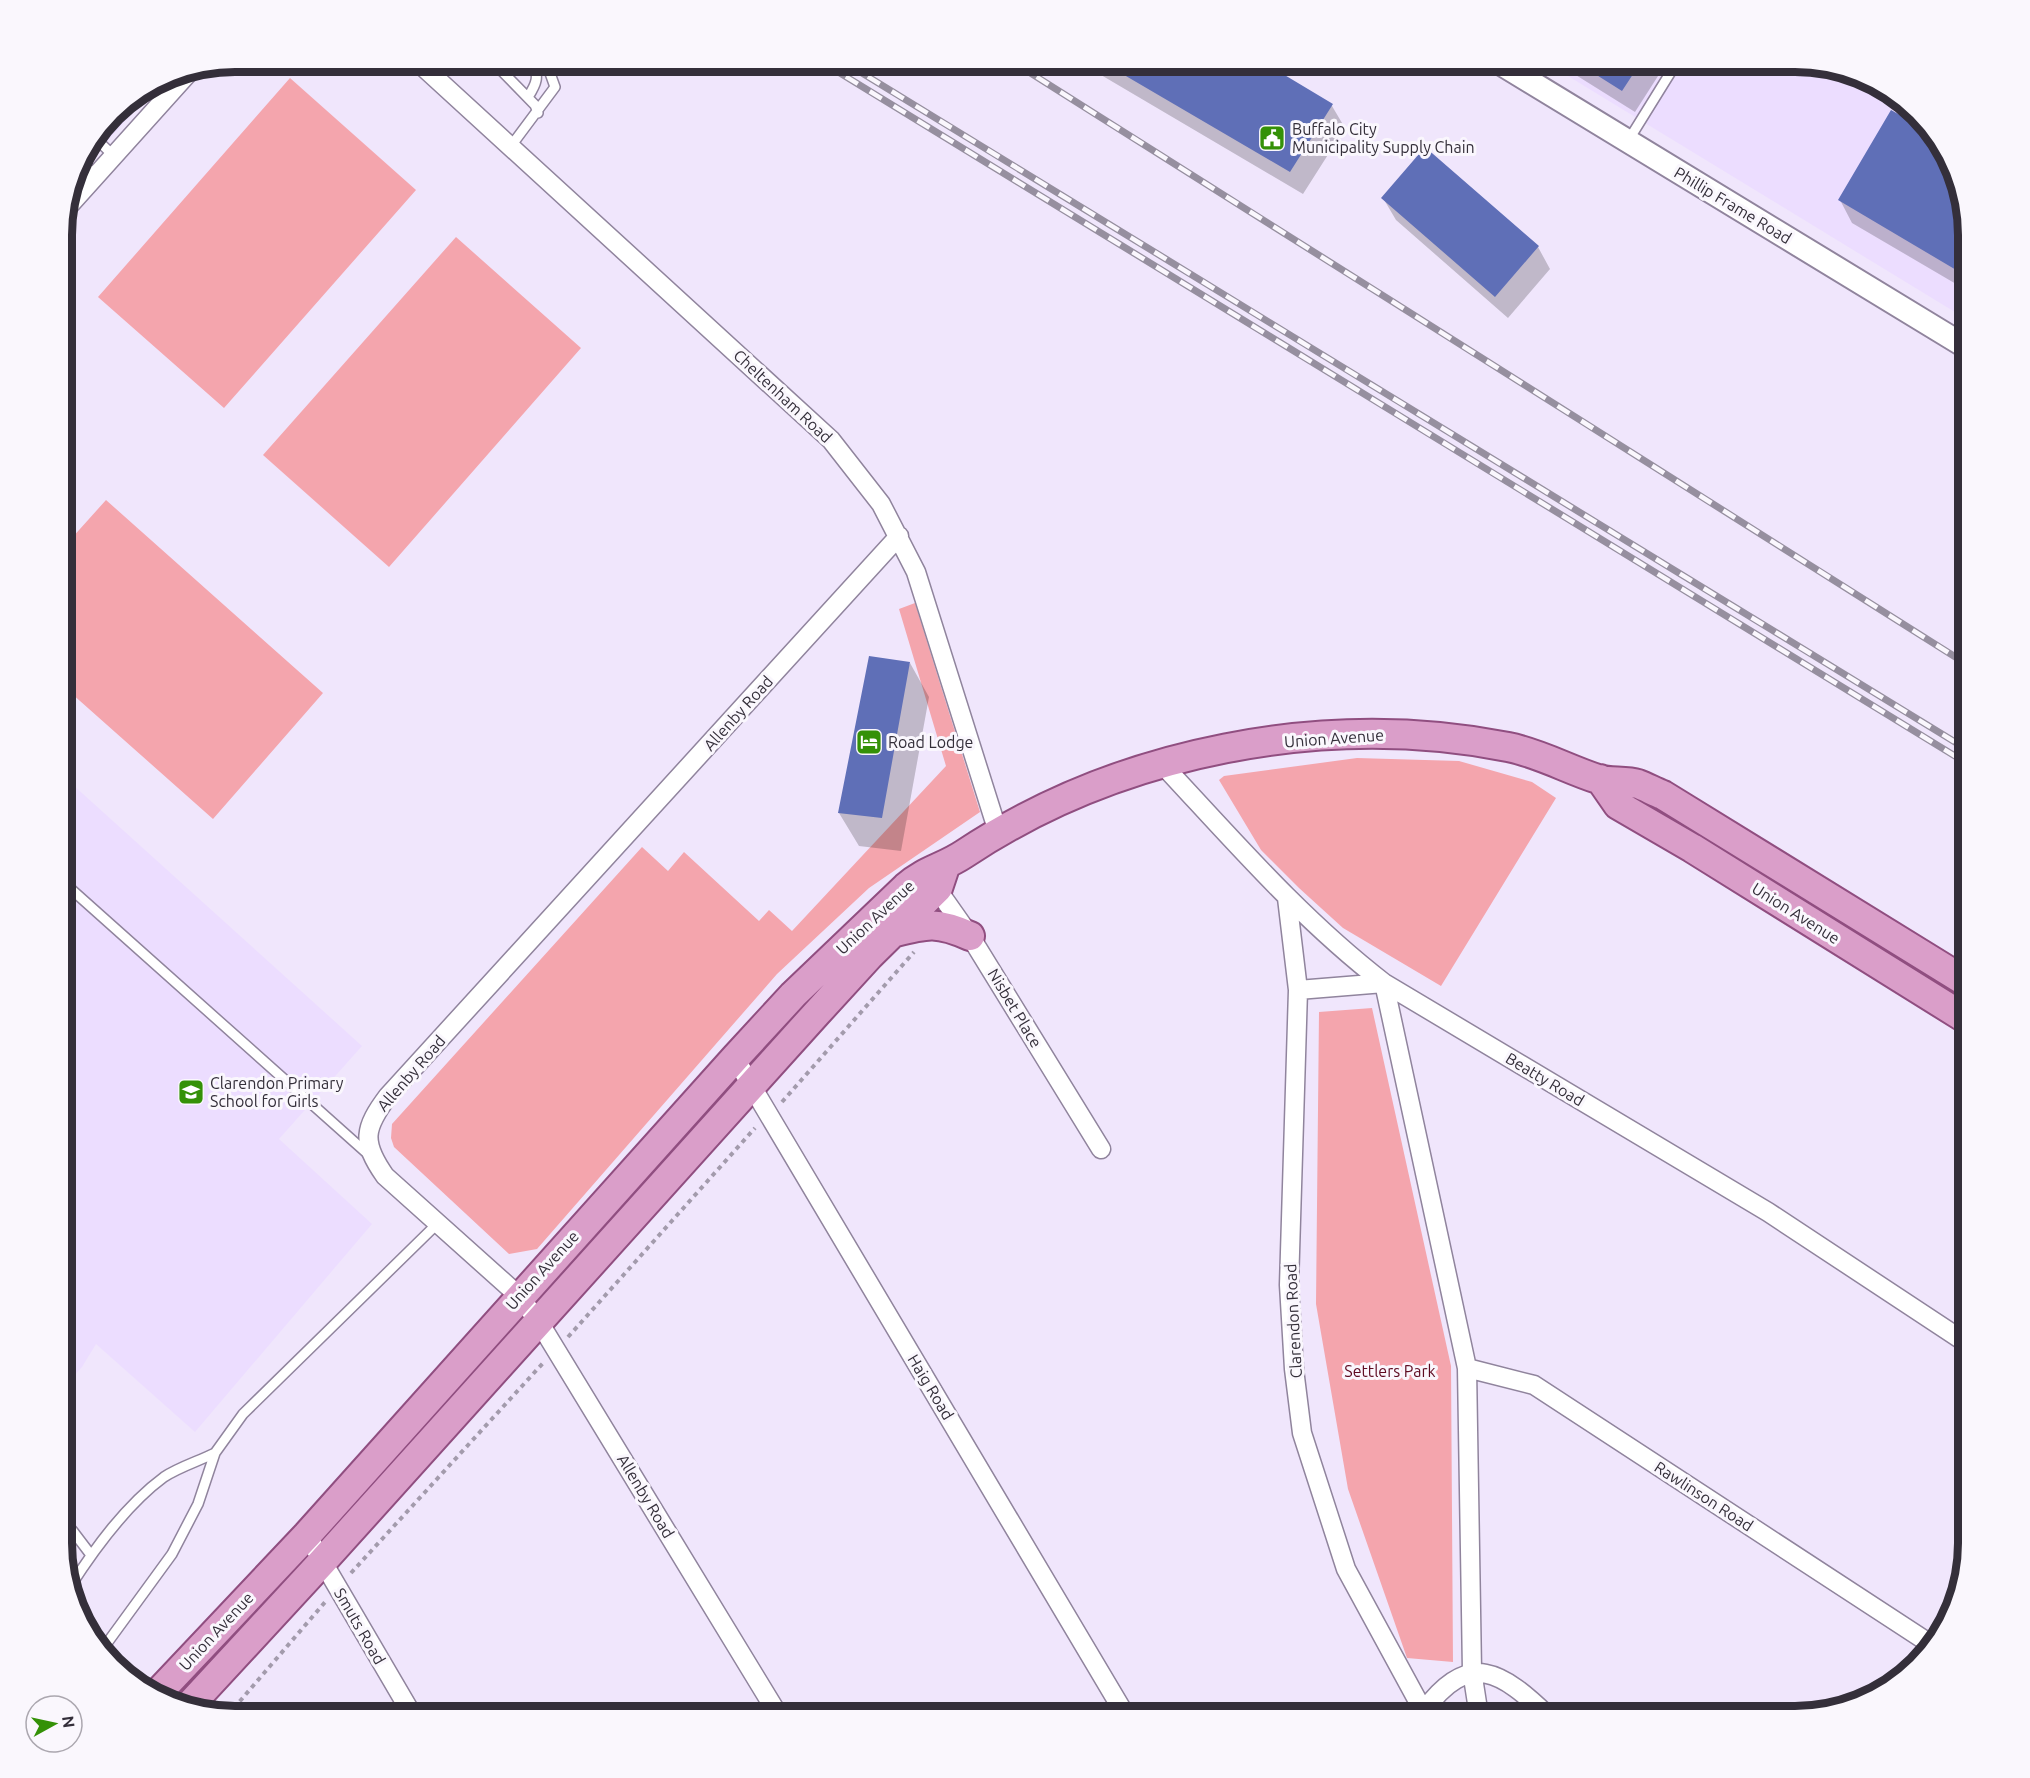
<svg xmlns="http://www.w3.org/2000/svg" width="2030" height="1778" viewBox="0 0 2030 1778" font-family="Ubuntu,sans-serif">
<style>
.built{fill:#ecddff}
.green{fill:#f4a5ad}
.shadow{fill:#0003}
.building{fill:#5f6fb7}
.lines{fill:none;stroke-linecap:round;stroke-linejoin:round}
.service-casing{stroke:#90849d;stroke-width:12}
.minor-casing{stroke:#90849d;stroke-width:21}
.tertiary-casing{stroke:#90849d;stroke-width:26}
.primary-casing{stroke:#904e80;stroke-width:32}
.path{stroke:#a39bac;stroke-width:4;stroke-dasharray:4.5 4.5;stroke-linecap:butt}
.service{stroke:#fff;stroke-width:9}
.minor{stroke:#fff;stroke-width:18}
.tertiary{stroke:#fff;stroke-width:22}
.primary{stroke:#da9ec9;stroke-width:28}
.rail-casing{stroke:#968f9f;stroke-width:7}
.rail{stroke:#faf7fd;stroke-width:4.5;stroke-dasharray:14;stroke-linecap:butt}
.labels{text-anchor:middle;stroke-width:6;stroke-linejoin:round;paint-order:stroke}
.poi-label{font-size:16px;fill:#342f3a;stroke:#faf7fd;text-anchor:start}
.street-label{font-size:16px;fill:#342f3a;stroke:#faf7fd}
.park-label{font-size:16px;fill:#5e0a21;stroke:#faf7fd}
.rim{fill:none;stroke:#342f3a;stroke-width:8}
</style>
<rect width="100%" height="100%" fill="#f0e6fc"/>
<path class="built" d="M1545,62h250l66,13 56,37 38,57 13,66v85z
M165,77l-90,100 5,-19 40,-53z
M62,775l300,271 -83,93 93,85 -177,208 -99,-88 -14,23 -20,22z"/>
<path class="green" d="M290,78l126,112 -192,218 -126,-111z
M456,237l125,111 -192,219 -126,-112z
M106,500l217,193 -110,126 -151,-134v-136z
M915,603l65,209 -111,76 -92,86 -240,275 -28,5 -115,-107 -3,-9 1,-14 250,-277 26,24 16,-19 75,69 10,-11 23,21 154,-165 -47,-157z
M1357,758l102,3 73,21 24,16 -115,188 -98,-58 -44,-40 -38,-38 -42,-70 5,-4z
M1372,1008l79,358 2,296 -46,-4 -59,-169 -32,-185 3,-292z"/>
<path class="shadow" d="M1079,62h181l72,44 13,22 -42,66z
M1555,62h112l-32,50z
M1933,136l22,33 13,66v56l-116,-68 -12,-23z
M1383,198l155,49 12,22 -42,49 -112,-98z
M910,663l19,34 -28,154 -42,-5 -20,-33z"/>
<path class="building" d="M1102,62h161l70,42 -43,68z
M1576,62h65l-19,29z
M1891,110l41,23 23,36 13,66v42l-130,-77z
M1425,147l114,99 -44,51 -114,-99z
M869,656l41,6 -28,156 -44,-5z"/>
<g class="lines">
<defs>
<path id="service" d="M493,62l42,43 3,8
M528,97c9,-14 11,-20 5,-35
M95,138l19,18
M1628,141l49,-79
M511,146l44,-59 -9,-25
M79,160l17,16
M62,881l307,274
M62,1527l10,3 19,25
M70,1587c25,-39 56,-82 94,-110 15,-10 35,-16 51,-24
M102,1650l70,-96 26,-50 17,-51 28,-39 195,-191"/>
<path id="minor" d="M418,62l413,378 50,64 35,68 82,260
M66,209l125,-139
M1162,764c71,76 139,155 222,219l384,229 200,132
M932,882l38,54 131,213
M1287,898l11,92 -9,295 5,84 8,64 44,136 80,147
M1298,990l86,-7 83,385 5,303 7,45
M735,1058l391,658
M1467,1368l67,17 398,260
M307,1535l106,181
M1424,1711c45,-62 78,-39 124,5
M779,1716l-240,-394 -20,-26 -134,-120c-24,-34 -21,-48 3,-80l511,-560"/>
<path id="tertiary" d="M1498,62l470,286"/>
<path id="primary" d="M1600,779l18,26 74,43 276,172
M892,933c35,-9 44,-12 78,3
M156,1695l151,-160 428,-477 58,-63 113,-108c19,-17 37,-19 58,-33 155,-103 361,-143 544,-107 31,6 59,22 90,32 12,4 27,1 40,5 8,3 17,8 25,11l305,188
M188,1707l134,-145 494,-548 54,-59 68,-67 7,-21"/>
</defs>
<use href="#service" class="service-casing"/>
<use href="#minor" class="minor-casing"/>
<use href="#tertiary" class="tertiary-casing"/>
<use href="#primary" class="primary-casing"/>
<path class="path" d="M782,1102l132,-150
M568,1337l187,-209
M351,1573l193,-211
M228,1715l98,-114"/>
<use href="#service" class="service"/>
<use href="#minor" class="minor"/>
<use href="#tertiary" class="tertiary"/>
<use href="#primary" class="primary"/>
<defs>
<path id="rail" d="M822,62l1146,702
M844,62l1124,688
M1013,62l955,603"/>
</defs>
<use href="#rail" class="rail-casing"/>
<use href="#rail" class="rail"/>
</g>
<defs>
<symbol id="civic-square" viewBox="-11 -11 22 22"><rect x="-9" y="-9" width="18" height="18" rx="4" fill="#349107" stroke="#faf7fd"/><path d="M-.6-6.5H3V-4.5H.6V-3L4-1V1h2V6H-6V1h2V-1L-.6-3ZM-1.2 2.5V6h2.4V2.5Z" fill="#fff"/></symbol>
<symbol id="hotel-square" viewBox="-11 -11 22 22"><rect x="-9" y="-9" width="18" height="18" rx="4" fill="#349107" stroke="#faf7fd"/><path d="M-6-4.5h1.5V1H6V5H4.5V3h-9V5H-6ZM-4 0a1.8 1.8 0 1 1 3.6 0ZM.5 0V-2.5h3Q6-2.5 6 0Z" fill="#fff"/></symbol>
<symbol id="school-square" viewBox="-11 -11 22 22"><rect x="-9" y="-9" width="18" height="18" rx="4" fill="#349107" stroke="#faf7fd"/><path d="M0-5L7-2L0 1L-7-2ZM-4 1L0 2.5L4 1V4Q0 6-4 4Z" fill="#fff"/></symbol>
</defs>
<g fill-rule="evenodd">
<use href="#civic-square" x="1257" y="123" width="30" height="30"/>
<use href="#hotel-square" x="854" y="727" width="30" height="30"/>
<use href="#school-square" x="176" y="1077" width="30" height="30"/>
</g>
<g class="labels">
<g class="poi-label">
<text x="1292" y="135">Buffalo City<tspan x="1292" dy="18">Municipality Supply Chain</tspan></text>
<text x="888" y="748">Road Lodge</text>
<text x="210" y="1089">Clarendon Primary<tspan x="210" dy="18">School for Girls</tspan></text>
</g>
<g class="street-label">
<text transform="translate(1733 205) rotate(31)" y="6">Phillip Frame Road</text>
<text transform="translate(783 396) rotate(43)" y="6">Cheltenham Road</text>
<text transform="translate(738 713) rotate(-48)" y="6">Allenby Road</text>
<text transform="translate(1334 738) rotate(-4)" y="6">Union Avenue</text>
<text transform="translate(1796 913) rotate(32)" y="6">Union Avenue</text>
<text transform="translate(875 917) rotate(-43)" y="6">Union Avenue</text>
<text transform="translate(1015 1008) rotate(59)" y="6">Nisbet Place</text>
<text transform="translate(411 1073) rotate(-49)" y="6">Allenby Road</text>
<text transform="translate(1545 1079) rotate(31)" y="6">Beatty Road</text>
<text transform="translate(542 1270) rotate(-48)" y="6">Union Avenue</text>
<text transform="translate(1293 1321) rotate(-93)" y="6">Clarendon Road</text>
<text transform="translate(931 1387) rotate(59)" y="6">Haig Road</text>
<text transform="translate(646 1496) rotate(59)" y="6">Allenby Road</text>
<text transform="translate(1704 1496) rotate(33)" y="6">Rawlinson Road</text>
<text transform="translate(360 1626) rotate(60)" y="6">Smuts Road</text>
<text transform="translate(216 1631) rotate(-47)" y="6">Union Avenue</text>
</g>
<g class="park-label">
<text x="1390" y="1377">Settlers Park</text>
</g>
</g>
<path d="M0 0H2030V1778H0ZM235 72H1795A163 163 0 0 1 1958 235V1543A163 163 0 0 1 1795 1706H235A163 163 0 0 1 72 1543V235A163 163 0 0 1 235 72Z" fill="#faf7fd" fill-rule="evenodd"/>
<path class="rim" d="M235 72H1795A163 163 0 0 1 1958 235V1543A163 163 0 0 1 1795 1706H235A163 163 0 0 1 72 1543V235A163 163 0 0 1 235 72Z"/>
<g transform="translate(54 1724) rotate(82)"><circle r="28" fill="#faf7fd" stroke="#aba7af" stroke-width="1.5"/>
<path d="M0-4.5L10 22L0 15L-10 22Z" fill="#349107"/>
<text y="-9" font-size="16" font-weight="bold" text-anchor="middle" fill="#342f3a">N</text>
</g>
</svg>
